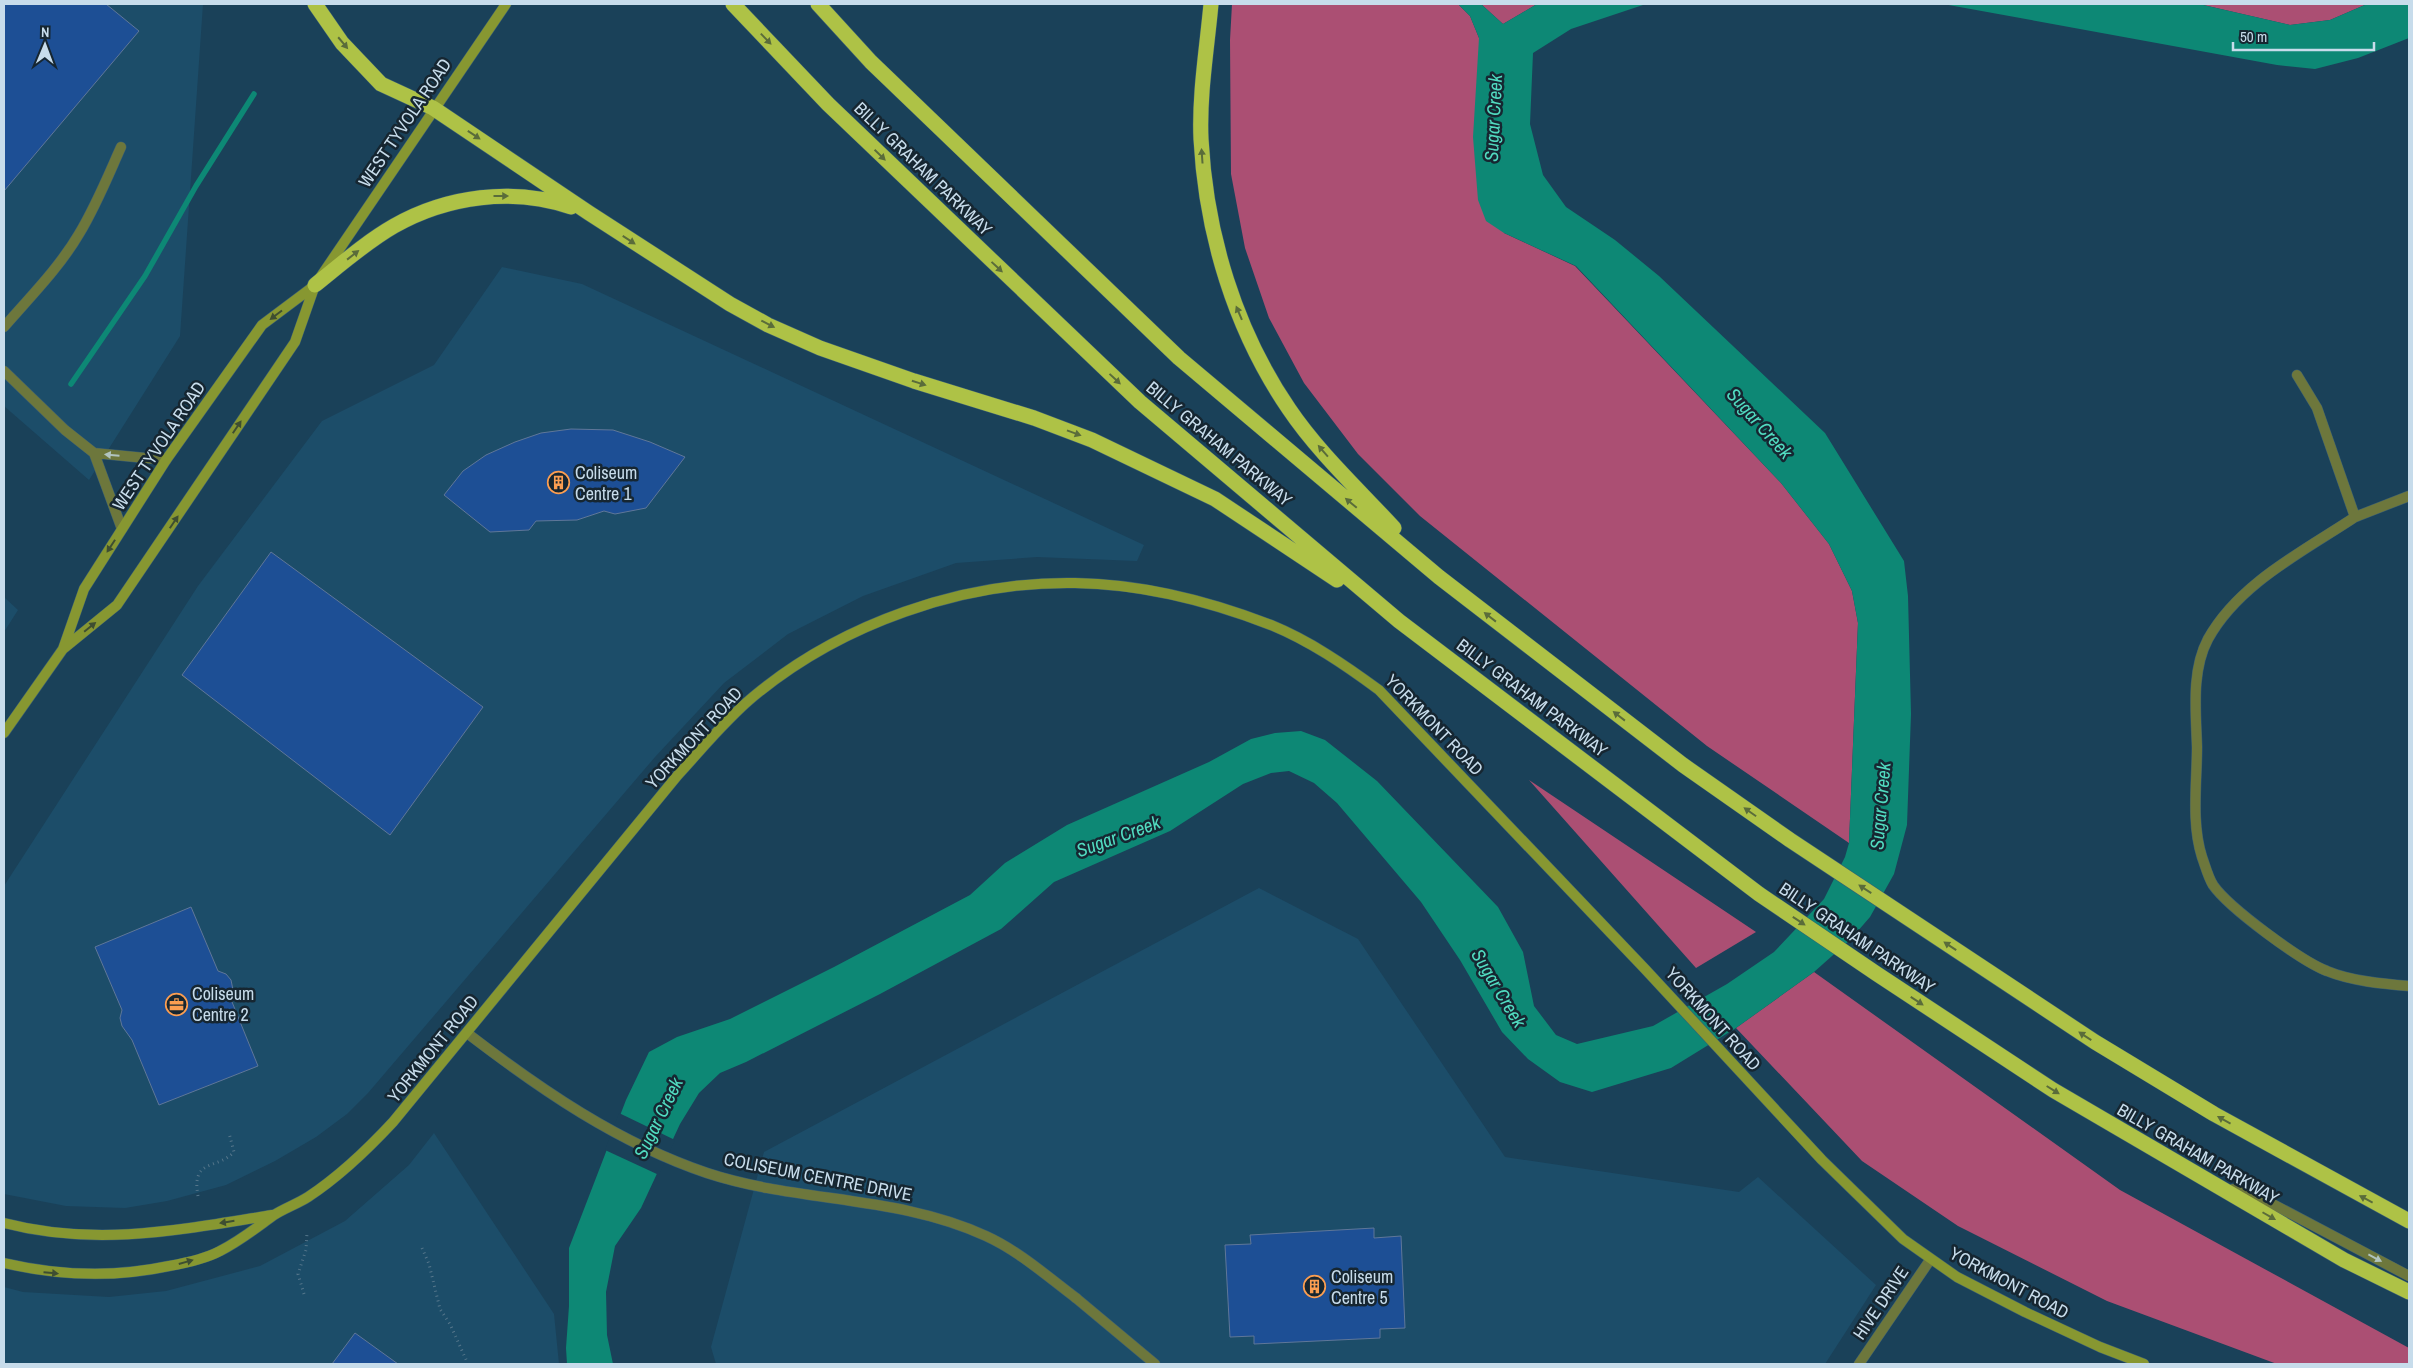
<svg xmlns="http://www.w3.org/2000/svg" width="2413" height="1368" viewBox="0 0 2413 1368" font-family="'Archivo Narrow',sans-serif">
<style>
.built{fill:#1c4d69}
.forest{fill:#ab4f73}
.water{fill:#0d8875}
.pier{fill:#1a4159}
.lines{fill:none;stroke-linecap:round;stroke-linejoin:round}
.stream{stroke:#0d8875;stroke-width:5.5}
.building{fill:#1d4f95;stroke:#5f7799}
.lane-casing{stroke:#395d73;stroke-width:11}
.street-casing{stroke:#395d73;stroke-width:11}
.secondary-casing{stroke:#395d73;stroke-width:11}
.highway-casing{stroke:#395d73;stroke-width:16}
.path{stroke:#55768b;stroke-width:3;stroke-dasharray:1 4;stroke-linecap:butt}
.lane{stroke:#6d773c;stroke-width:10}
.street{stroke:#6d773c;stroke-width:10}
.secondary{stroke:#879731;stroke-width:10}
.highway{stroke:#aec246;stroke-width:15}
.oneway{fill:#5a6c3a}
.oneway2{fill:#3e4e31}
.oneway3{fill:#b0c3bf}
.labels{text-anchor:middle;stroke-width:5;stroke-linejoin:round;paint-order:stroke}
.street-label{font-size:18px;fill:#c7dceb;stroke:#162631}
.poi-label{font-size:18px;fill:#c7dceb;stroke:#162631;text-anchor:start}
.water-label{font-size:19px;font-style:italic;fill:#51dbc0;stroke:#162631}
</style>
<rect width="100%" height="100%" fill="#1a4159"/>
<path class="built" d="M4,4h199l-23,332 -91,144 -85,-74z
M502,267l80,17 562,261 -7,16 -100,-4 -81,6 -93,33 -75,38 -64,49 -69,74 -287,336 -21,21 -31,23 -41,24 -49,24 -59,16 -42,7 -59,-2 -62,-12v-308l194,-300 124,-165 112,-56z
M4,597l14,13 -14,22z
M1259,888l99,51 147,218 234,35 19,-15 118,108 -51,79h-1109l-5,-17 53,-195z
M434,1133l120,181 5,50h-555v-77l19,5 86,5 57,-6 94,-25 85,-45 64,-56z"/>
<path class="forest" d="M1232,4h226l12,12 9,22 25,195 71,33 206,217 48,61 23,47 6,32 -9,220 -142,-97 -287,-230 -62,-62 -54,-71 -35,-65 -24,-70 -14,-74 -1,-134z
M1481,4h56l-34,20z
M2199,4h168l-37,16 -40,5z
M1529,780l227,152 -60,36z
M1814,972l306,218 289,158v16h-132l-170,-63 -149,-75 -96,-65 -126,-133z"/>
<path class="water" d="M1458,4h23l22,20 34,-20h109l-75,25 -38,24 -3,71 13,51 23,32 49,33 44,36 166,157 79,128 4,35 3,118 -4,111 -13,49 -24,43 -20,23 -36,32 -78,56 -65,40 -79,24 -32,-10 -32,-23 -26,-27 -42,-72 -39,-58 -84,-99 -23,-20 -25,-12 -18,2 -28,11 -73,47 -116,51 -53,47 -121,65 -134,68 -26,11 -21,20 -19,31 -39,84 -26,38 -9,46 1,43 6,29h-46l-1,-16 3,-42v-58l57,-148 23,-48 28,-15 53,-18 104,-52 136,-72 35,-32 62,-38 142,-63 42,-23 24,-6 26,-2 24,9 52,41 121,126 25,45 11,54 22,29 21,9 76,-18 74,-42 47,-32 50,-53 21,-42 4,-14 9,-220 -6,-32 -23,-47 -48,-61 -205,-217 -72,-33 -18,-12 -8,-21 -5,-63 6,-99 -9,-22z
M1943,4h256l91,21 40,-5 37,-16h42v34l-51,20 -43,11 -38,-4z"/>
<path class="pier" d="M619,1113l56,27 -16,35 -54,-25z"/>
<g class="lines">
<path class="stream" d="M71,384l74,-108 51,-90 58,-92"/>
</g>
<path class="building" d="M4,4h102l33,27 -135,160z
M571,429l42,1 37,12 35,15 -39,51 -31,6 -11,-3 -27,9 -41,1 -7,9 -39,2 -46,-37 19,-24 23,-16 29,-13 26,-9z
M271,552l212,155 -93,128 -208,-160z
M191,907l27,64 8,3 5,6 2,10 -3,7 28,69 -99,39 -27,-65 -10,-14 -2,-8 2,-8 -27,-63z
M1374,1228v10l27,-2 4,92 -25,1v9l-126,6v-8l-24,1 -5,-92 26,-1 -1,-9z
M355,1333l43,31h-66z"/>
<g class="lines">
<defs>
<path id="lane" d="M4,327c26,-30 55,-59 75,-93 17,-28 29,-58 42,-87
M2297,375l20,33 38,109c-51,34 -116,66 -147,122 -17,32 -12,73 -11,108 0,35 -6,76 5,110 3,8 6,20 11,28 16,23 88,76 114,86 24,10 57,13 82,15
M2355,517l54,-21
M2233,1189l32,11 144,76
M1076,1298l79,66"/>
<path id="street" d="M4,371l61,59 29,23 28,76
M94,453l72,7
M467,1033c73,56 151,110 240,140 91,30 191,22 279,63 33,15 62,41 90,62
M1859,1364l71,-104"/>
<path id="secondary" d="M63,649l21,-60 82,-129 96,-135 52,-39
M4,733l59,-84 54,-44 178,-263 20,-57 191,-281
M4,1223c92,24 176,7 268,-8
M4,1263c56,13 109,15 165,3 17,-3 36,-7 51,-15 20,-10 36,-23 54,-36 11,-7 23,-11 34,-18 32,-21 59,-47 85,-75l284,-346c25,-27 48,-56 77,-80 87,-72 208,-115 321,-113 67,1 134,18 196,42 39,16 74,40 108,65l266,279 177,191 81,79 54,38 68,35 75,35 44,17"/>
<path id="highway" d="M315,4l27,39 39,41 52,24 156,105 141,91 38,21 52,23 94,33 120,37 58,22 123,59 122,81
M733,4l95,100 312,298 259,219 360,273 118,80 176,116 291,170 65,32
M818,4l53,58 308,296 260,219 244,188 107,75 305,202 119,72 195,107
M1211,4c-4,44 -12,91 -10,135 5,95 34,191 88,270 29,43 70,81 105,119
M315,285c25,-20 51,-43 79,-59 53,-30 119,-39 177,-19"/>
</defs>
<use href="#lane" class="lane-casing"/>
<use href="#street" class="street-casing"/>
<use href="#secondary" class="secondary-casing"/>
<use href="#highway" class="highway-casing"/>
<path class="path" d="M198,1196c-7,-38 19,-26 36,-44l-5,-19
M422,1248l7,16 11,45 10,15 18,40
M304,1294l-6,-20 8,-24 1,-17"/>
<use href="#lane" class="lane"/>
<use href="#street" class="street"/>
<use href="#secondary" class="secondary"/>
<use href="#highway" class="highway"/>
</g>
<defs><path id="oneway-solid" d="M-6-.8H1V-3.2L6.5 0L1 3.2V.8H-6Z" transform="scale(1.25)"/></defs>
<g class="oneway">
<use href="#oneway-solid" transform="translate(766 39) rotate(46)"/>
<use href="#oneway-solid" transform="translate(343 43) rotate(50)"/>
<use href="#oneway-solid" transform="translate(474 135) rotate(34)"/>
<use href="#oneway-solid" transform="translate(880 155) rotate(44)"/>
<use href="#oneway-solid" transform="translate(1202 156) rotate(-94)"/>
<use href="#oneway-solid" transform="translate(501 196)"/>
<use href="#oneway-solid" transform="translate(629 240) rotate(33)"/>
<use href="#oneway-solid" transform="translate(353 255) rotate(-38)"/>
<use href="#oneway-solid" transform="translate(997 267) rotate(43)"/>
<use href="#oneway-solid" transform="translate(1239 313) rotate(-113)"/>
<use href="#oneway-solid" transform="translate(768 324) rotate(27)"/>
<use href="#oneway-solid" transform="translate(1115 379) rotate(43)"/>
<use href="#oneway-solid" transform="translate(919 383) rotate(18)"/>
<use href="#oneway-solid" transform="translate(1074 433) rotate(20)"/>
<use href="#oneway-solid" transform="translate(1323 451) rotate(-131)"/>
<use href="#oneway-solid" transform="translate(1351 503) rotate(-140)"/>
<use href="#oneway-solid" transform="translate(1490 617) rotate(-142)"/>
<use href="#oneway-solid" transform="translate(1619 716) rotate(-142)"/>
<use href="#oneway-solid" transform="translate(1750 812) rotate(-145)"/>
<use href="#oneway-solid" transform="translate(1865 889) rotate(-147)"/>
<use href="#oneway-solid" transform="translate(1799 921) rotate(34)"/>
<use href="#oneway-solid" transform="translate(1950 946) rotate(-146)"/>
<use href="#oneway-solid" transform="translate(1917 1001) rotate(33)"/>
<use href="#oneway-solid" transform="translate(2085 1036) rotate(-147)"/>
<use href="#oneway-solid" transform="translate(2053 1090) rotate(32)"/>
<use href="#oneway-solid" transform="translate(2224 1120) rotate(-151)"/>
<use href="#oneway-solid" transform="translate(2366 1199) rotate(-152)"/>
<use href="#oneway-solid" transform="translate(2269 1216) rotate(30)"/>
</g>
<g class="oneway2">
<use href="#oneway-solid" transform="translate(276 315) rotate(143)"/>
<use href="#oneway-solid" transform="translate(237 427) rotate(-56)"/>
<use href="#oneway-solid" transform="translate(174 522) rotate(-56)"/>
<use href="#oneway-solid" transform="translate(111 546) rotate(123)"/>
<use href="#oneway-solid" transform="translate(90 627) rotate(-39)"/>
<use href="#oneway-solid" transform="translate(227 1222) rotate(171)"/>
<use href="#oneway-solid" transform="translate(186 1262) rotate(-16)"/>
<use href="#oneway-solid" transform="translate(51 1273) rotate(5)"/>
</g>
<g class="oneway3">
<use href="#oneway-solid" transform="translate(112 455) rotate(-175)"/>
<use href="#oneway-solid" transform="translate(2375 1258) rotate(28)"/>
</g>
<defs>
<symbol id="building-ring" viewBox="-11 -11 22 22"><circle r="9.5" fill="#162631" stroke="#fb9e51" stroke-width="1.5"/><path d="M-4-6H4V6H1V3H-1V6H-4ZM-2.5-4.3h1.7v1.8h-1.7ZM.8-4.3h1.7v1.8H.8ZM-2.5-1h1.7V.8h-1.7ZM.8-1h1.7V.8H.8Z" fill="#fb9e51"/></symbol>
<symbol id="office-ring" viewBox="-11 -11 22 22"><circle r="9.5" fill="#162631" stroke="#fb9e51" stroke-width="1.5"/><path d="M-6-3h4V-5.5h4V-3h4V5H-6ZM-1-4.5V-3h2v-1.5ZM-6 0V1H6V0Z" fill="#fb9e51"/></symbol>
</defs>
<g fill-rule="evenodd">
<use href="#building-ring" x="546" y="470" width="25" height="25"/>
<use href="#office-ring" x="164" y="992" width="25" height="25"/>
<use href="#building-ring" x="1302" y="1274" width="25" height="25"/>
</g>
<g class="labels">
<g class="street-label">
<text transform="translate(405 123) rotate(-56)" y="6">WEST TYVOLA ROAD</text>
<text transform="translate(923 169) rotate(44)" y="6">BILLY GRAHAM PARKWAY</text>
<text transform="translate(1219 444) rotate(40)" y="6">BILLY GRAHAM PARKWAY</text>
<text transform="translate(159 446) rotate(-56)" y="6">WEST TYVOLA ROAD</text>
<text transform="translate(1532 698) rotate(37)" y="6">BILLY GRAHAM PARKWAY</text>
<text transform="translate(1434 725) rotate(46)" y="6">YORKMONT ROAD</text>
<text transform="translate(694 738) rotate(-47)" y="6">YORKMONT ROAD</text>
<text transform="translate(1857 938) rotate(34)" y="6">BILLY GRAHAM PARKWAY</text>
<text transform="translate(1713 1019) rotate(48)" y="6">YORKMONT ROAD</text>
<text transform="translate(433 1049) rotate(-51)" y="6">YORKMONT ROAD</text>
<text transform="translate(2198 1154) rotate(30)" y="6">BILLY GRAHAM PARKWAY</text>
<text transform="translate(818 1177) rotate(11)" y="6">COLISEUM CENTRE DRIVE</text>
<text transform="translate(2009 1283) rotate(28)" y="6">YORKMONT ROAD</text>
<text transform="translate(1881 1303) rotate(-56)" y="6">HIVE DRIVE</text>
</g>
<g class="poi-label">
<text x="575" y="479">Coliseum<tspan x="575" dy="21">Centre 1</tspan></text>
<text x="192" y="1000">Coliseum<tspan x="192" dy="21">Centre 2</tspan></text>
<text x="1331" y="1283">Coliseum<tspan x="1331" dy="21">Centre 5</tspan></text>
</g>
<g class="water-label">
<text transform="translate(1493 118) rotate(-87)" y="7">Sugar Creek</text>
<text transform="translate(1760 423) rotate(48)" y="7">Sugar Creek</text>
<text transform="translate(1880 806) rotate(-85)" y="7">Sugar Creek</text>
<text transform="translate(1118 836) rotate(-20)" y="7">Sugar Creek</text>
<text transform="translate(1499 988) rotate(59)" y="7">Sugar Creek</text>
<text transform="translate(658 1118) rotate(-64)" y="7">Sugar Creek</text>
</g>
</g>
<rect width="2413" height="1368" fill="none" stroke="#c7dceb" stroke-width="10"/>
<g transform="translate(45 45) rotate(1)" stroke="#162631" stroke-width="4" paint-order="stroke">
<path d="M0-4L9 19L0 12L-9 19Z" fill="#c7dceb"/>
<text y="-8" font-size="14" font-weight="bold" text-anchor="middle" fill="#c7dceb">N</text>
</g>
<path d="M2233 42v8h141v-8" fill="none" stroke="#c7dceb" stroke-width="2.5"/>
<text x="2240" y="42" font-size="15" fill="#c7dceb" stroke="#162631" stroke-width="4" paint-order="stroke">50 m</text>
</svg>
